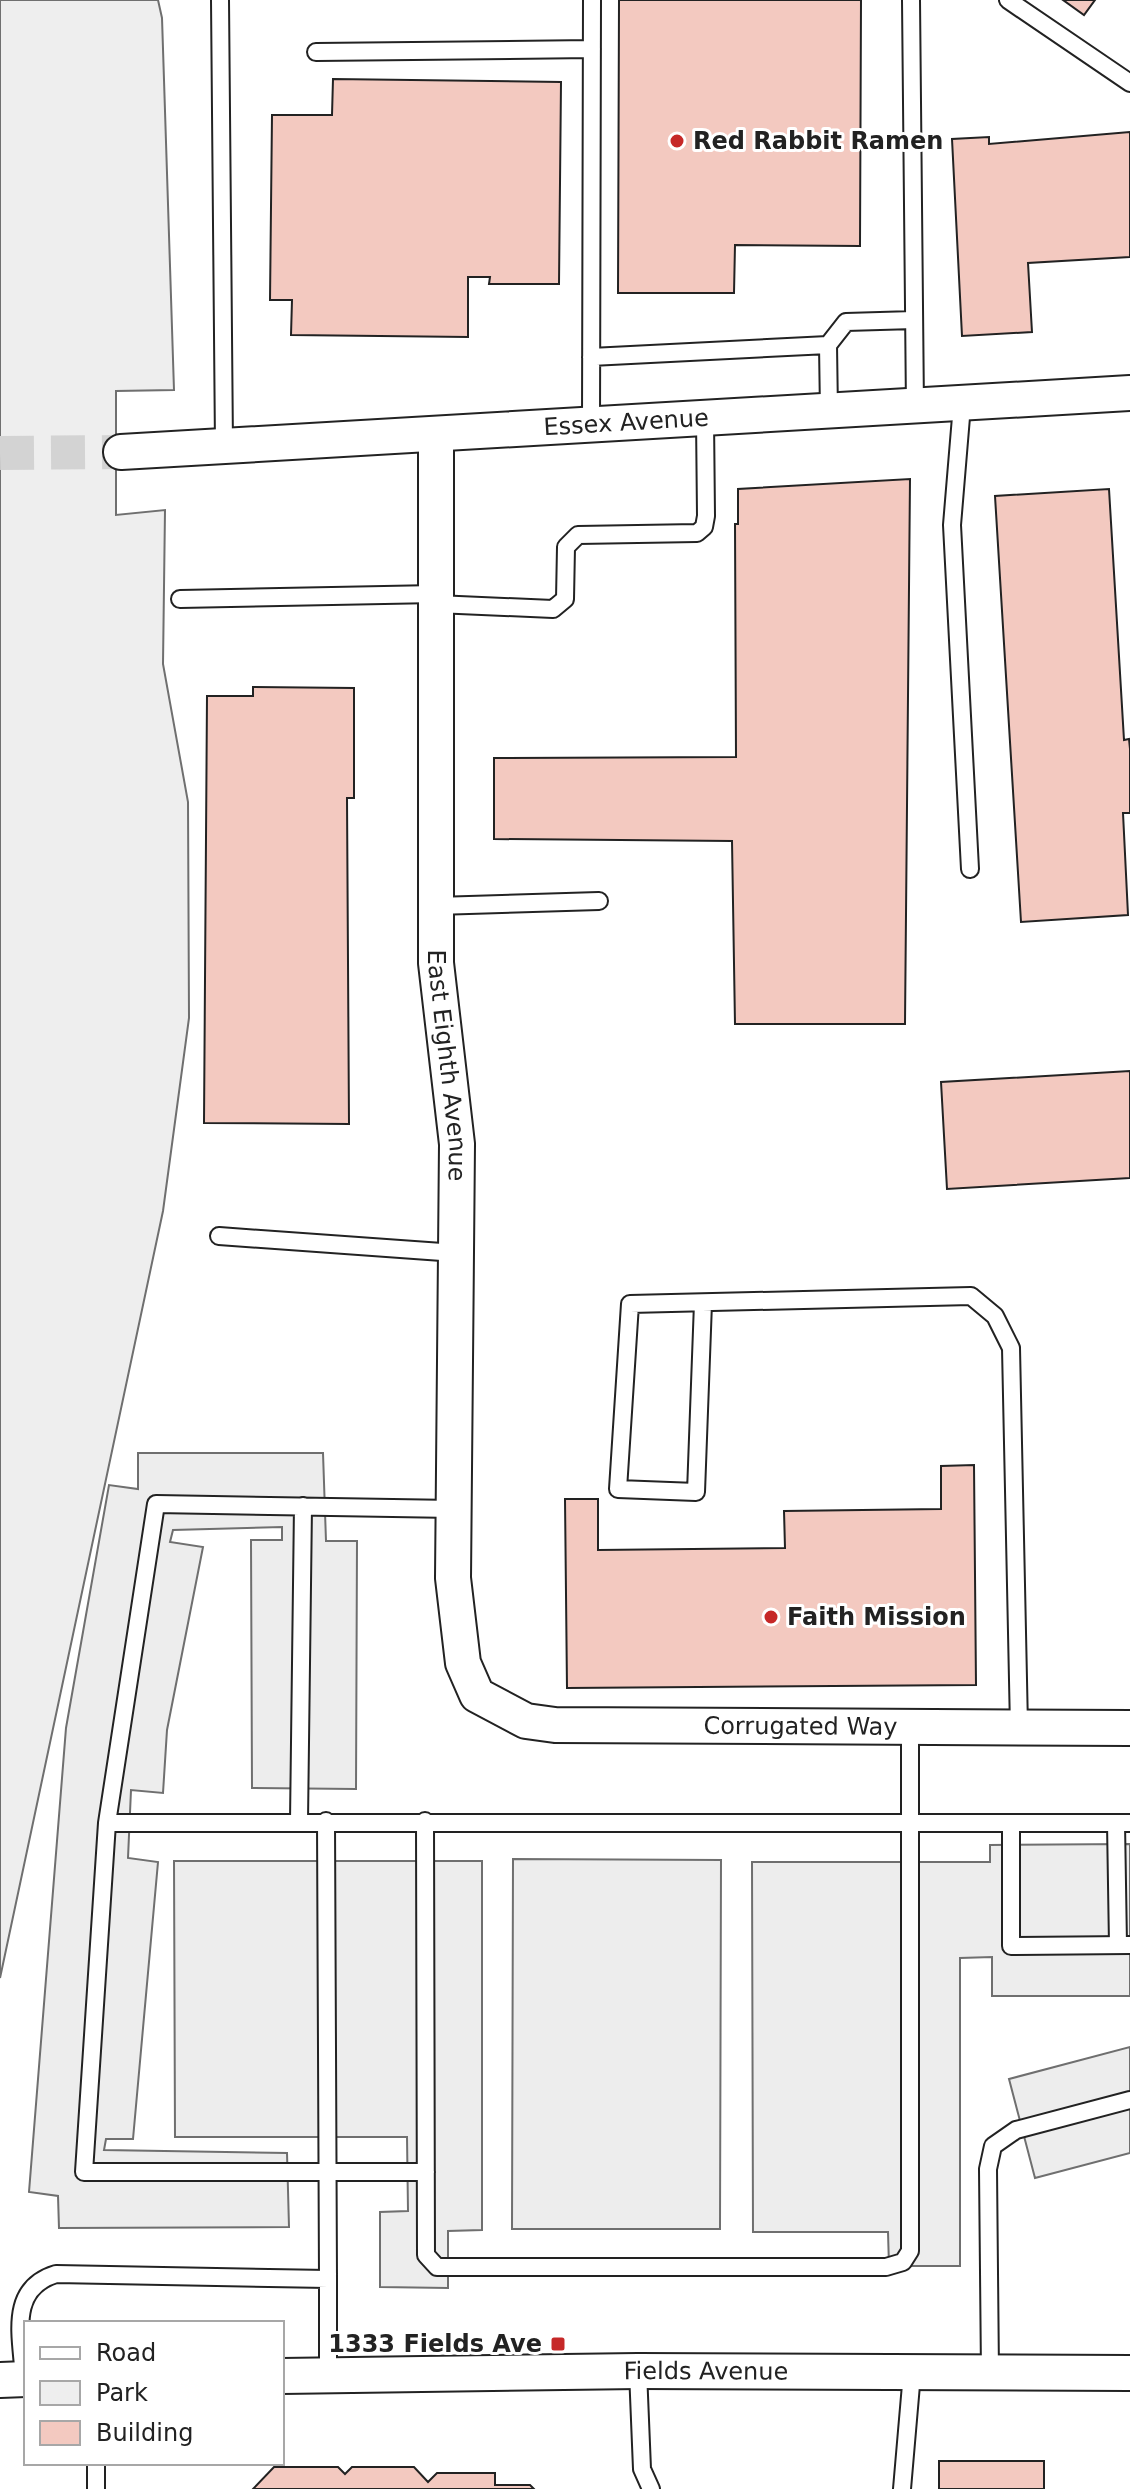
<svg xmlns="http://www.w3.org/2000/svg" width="1130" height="2489" viewBox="0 0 1130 2489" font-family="'DejaVu Sans',sans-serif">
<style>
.green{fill:#eee;stroke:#6f6f6f;stroke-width:2}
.parking{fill:#ededed;stroke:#6f6f6f;stroke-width:2}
.building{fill:#f3c9c0;stroke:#222;stroke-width:2}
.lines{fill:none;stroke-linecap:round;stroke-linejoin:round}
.street-tunnel{stroke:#d3d3d3;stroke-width:34;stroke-dasharray:34 17;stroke-linecap:butt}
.lane-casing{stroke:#222;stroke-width:20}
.street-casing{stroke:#222;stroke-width:38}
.lane{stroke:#fff;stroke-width:16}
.street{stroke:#fff;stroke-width:34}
.poi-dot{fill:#c62828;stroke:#fff;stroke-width:3}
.labels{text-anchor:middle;stroke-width:6;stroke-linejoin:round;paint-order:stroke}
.poi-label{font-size:24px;font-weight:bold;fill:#222;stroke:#fff;text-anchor:start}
.street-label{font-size:24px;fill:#222;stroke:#fff}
</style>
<rect width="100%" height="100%" fill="#fff"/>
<path class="green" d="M0,0h158l4,18 12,372 -58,1v124l49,-5 -2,154 25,138 1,216 -26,193 -163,767z"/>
<path class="parking" d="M138,1453h185l3,88h31l-1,248 -104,-1 -1,-248h31v-13l-109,3 -3,12 33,5 -36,183 -4,63 -32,-3 -3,68 30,4 -25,277h-27l-2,11 183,3 2,74 -230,1 -1,-32 -29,-4 37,-464 43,-243 29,4z
M1130,1844v152h-138v-39l-32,1v308h-71l-1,-34h-135l-1,-370h238v-17z
M513,1859l208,1 -1,369h-208z
M174,1861h308v369l-34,1v57l-68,-1v-75l28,-1 -1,-74h-232z
M1130,2047v106l-95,25 -26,-99z"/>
<path class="building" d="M619,0h242l-1,246 -125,-1 -1,48h-116z
M1063,0h32l-11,15z
M333,79l228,3 -2,202h-70l1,-7h-22v60l-177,-2 1,-35h-22l2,-185h60z
M1130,132v125l-102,6 4,69 -70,4 -10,-197 37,-2v7z
M910,479l-5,545h-170l-3,-183 -238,-2v-81l242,-1 -1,-233h3v-35z
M1109,489l15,251 5,-1 1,10v64h-7l5,102 -107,7 -26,-426z
M253,687l101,1v110h-7l2,326 -145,-1 3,-427h46z
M1130,1071v107l-183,11 -6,-107z
M974,1465l2,220 -409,3 -2,-189h33v51l187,-2 -1,-37 157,-2v-43z
M939,2461h105v28h-105z
M274,2467h64l7,7 7,-7h62l14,15 9,-9h58v12h35l4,4h-281z"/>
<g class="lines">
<path class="street-tunnel" d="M0,453l121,-1"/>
<defs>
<path id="lane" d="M220,0l4,446
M911,0l4,408
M1008,0l122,83
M316,52l276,-3
M828,345l18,-23 68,-2
M591,357l237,-12 1,67
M962,405l-10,120 18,344
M591,425l1,-425
M180,599l256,-5
M436,604l117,5 12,-10 1,-52 12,-12 119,-2 7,-6 2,-11 -1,-97
M436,906l163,-5
M219,1236l237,17
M703,1303l-7,189 -78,-3 12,-185 341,-8 24,20 16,32 8,379
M299,1821l4,-315
M326,1821l2,458
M425,1821l1,434 11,12h449l17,-5 7,-11v-524
M107,1823h1023
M1011,1823v123l119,-1
M1116,1823l2,122
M426,2172h-342l23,-349 49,-319 298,5
M638,2371l4,98 9,20
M990,2373l-2,-204 5,-23 23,-16 114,-30
M24,2379c-2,-41 -17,-90 32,-105l272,5v97
M96,2489v-26
M902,2489l10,-116"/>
<g id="street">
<path id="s1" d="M436,434v529l21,181 -4,434 10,85 14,32 49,26 29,4 575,3"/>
<path id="s2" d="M121,452l1009,-59"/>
<path id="s3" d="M282,2376l356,-5 492,2"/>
<path d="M0,2380l26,-1"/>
</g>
</defs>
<use href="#lane" class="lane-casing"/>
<use href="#street" class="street-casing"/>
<use href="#lane" class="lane"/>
<use href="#street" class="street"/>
</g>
<g class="poi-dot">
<circle cx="677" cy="141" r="8"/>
<circle cx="771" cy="1617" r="8"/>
<rect x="550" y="2336" width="16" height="16" rx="4"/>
</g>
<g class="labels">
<g class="poi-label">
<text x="693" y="149">Red Rabbit Ramen</text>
<text x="787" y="1625">Faith Mission</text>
<text x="542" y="2352" text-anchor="end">1333 Fields Ave</text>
</g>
<g class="street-label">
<text dy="8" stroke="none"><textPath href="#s2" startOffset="506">Essex Avenue</textPath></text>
<text dy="8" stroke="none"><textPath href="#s1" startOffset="632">East Eighth Avenue</textPath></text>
<text dy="8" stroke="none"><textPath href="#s1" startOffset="1596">Corrugated Way</textPath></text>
<text dy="8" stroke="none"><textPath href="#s3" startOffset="424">Fields Avenue</textPath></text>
</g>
</g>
<rect x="24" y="2321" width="260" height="144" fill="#ffffff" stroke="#a7a7a7" stroke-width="2"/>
<rect x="40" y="2347" width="40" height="12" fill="#ffffff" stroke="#a7a7a7" stroke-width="2"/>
<text x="96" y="2361" font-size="24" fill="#222222">Road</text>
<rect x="40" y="2381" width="40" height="24" fill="#eeeeee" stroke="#a7a7a7" stroke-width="2"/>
<text x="96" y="2401" font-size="24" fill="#222222">Park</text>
<rect x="40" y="2421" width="40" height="24" fill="#f3c9c0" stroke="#a7a7a7" stroke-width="2"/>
<text x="96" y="2441" font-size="24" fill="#222222">Building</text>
</svg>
